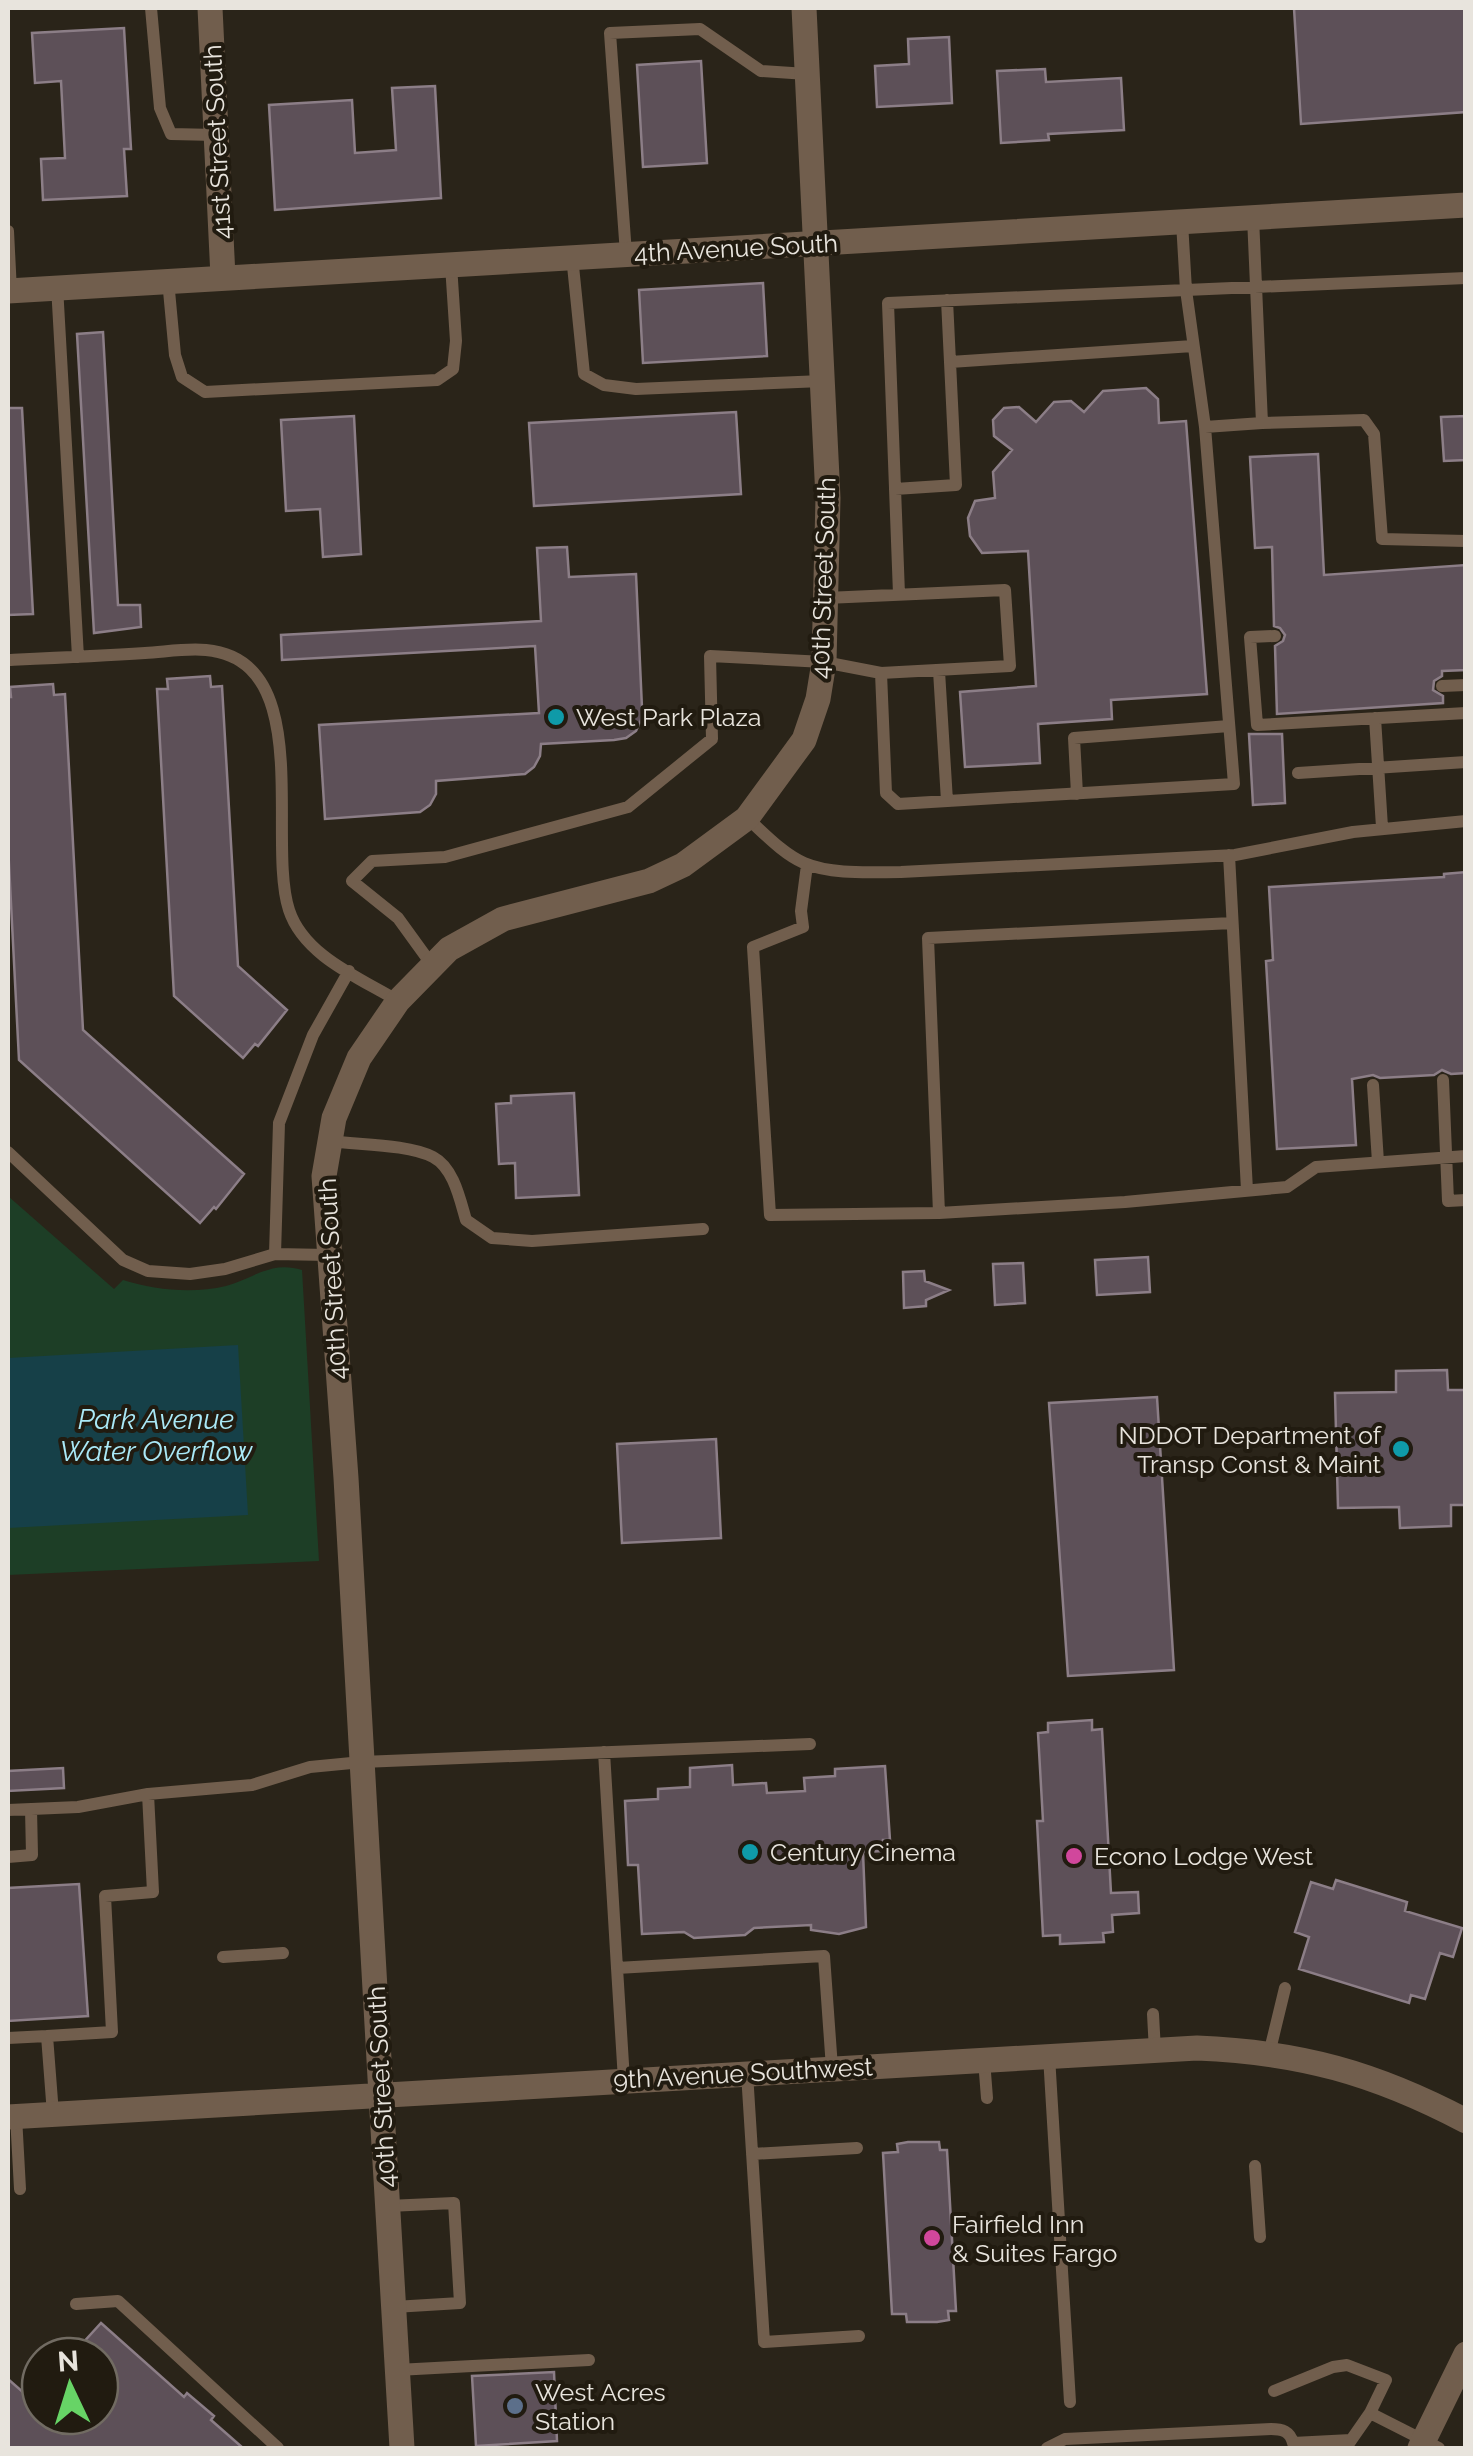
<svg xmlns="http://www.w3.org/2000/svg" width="1473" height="2456" viewBox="0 0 1473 2456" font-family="Raleway,sans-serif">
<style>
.green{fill:#1d3e26}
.water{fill:#164048}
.building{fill:#5d5058;stroke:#8c7e87;stroke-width:2.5}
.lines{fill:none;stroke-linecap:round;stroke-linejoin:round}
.service{stroke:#715e4d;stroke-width:12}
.minor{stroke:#715e4d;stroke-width:25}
.tertiary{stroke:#715e4d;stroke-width:25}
.culture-dot{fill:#0f9aa8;stroke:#211b10;stroke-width:4}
.hotel-dot{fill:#d1479c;stroke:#211b10;stroke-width:4}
.service-dot{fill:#5c6f8a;stroke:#211b10;stroke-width:4}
.labels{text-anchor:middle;stroke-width:8;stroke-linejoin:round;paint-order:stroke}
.street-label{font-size:25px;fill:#e8e4dd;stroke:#211b10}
.poi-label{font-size:25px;fill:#e8e4dd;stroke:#211b10;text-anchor:start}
.water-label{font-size:28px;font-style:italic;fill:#aae9f7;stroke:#211b10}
</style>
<rect width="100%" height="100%" fill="#2a2419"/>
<path class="green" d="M8,1196l106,93 9,-9c32,10 69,14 103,6 27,-7 45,-26 76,-16l17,291 -311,14z"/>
<path class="water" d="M238,1345l10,170 -240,13v-170z"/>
<path class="building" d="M1294,8h172v104l-165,12z
M124,28l7,121h-7l3,47 -84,4 -2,-41 24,-1 -4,-77 -26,2 -3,-50z
M949,37l3,66 -75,4 -2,-41 34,-2 -1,-25z
M701,61l6,102 -64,4 -6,-102z
M1045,69l1,13 75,-4 3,52 -76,4 1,6 -48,3 -4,-72z
M435,86l6,112 -166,12 -6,-105 83,-5 3,53 41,-3 -4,-62z
M763,283l4,73 -124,7 -4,-73z
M103,332l15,273h22l1,22 -47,6 -17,-299z
M1146,388l12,11 1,24 27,-2 21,273 -96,6 1,19 -74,5 2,39 -75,4 -5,-75 76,-6 -8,-135 -46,2 -12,-17 -2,-18 7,-17 20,-3 -2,-26 19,-22 -18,-14 -1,-16 11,-12 15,-1 17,15 18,-20 17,-1 13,11 19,-21z
M8,408h14l11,206 -25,1z
M736,412l5,82 -207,12 -5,-83z
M354,416l7,138 -38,3 -3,-48 -34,2 -5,-91z
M1466,416v44l-22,1 -3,-44z
M1318,454l6,121 142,-10v105l-24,1v5l-8,5 -1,9 10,6v7l-166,11 -2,-68 8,-5 2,-6 -5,-7 -6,-2 -2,-79 -17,1 -5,-91z
M567,547l2,30 67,-3 6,134 -1,12 -5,11 -10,7 -12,2 -73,4 -1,12 -6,11 -9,7 -89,7v13l-6,11 -10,7 -95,7 -6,-94 220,-12 -4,-67 -253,14 -1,-25 260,-14 -4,-73z
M210,676l1,11 11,-1 16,280 49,44 -29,36 -3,-2 -12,14 -69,-62 -17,-307h11l-1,-10z
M53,684l1,11 11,-1 18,336 161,144 -28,35 -2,-2 -14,16 -181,-163 -11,-215v-148h3l-1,-10z
M1249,734h33l3,69 -32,2z
M1466,872v201l-15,1 -9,-4 -8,5 -54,3 -7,-3 -21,4 4,66 -79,4 -11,-188 7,-1 -4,-73 175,-10v-3z
M574,1093l5,102 -63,3 -1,-35 -16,1 -3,-60 15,-1v-7z
M1148,1257l2,35 -53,3 -2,-35z
M1023,1263l2,40 -30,2 -2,-41z
M924,1271l1,10 24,9 -23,10v6l-22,2 -1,-36z
M1447,1370l1,20h18v115h-15v21l-51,2 -1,-21 -61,1 -3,-115 61,-1v-21z
M1157,1397l17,273 -106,6 -19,-273z
M716,1439l5,99 -99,5 -5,-99z
M1092,1720v10l10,-1 9,164 27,-1 1,21 -27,2 1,17 -10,1 1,9 -44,2v-9l-17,1 -6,-115h6l-5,-88 10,-1v-9z
M732,1765l1,20 33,-2 1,10 38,-2 -1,-13 31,-2v-7l50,-3 5,74h-7v11l-20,1 3,75 -27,7 -28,-4v-5l-57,3 -9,7 -51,3 -10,-6 -42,2 -4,-69h-10l-3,-64 33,-2v-10l32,-2v-19z
M63,1768l1,20 -56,3v-20z
M1336,1880l71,22 -2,9 57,17 -9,29 -13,-4 -15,46 -14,-4 -2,8 -110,-34 10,-32 -14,-5 16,-50 22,7z
M79,1884l9,132 -80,5v-133z
M908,2142h31l1,8h7l9,161h-8l1,9 -12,2h-30l-1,-8h-14l-9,-161 15,-1 -1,-8z
M101,2323l83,74 3,-4 27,23 -3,4 32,28h-235v-69l32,28v9h60v-60h-29z
M554,2372l3,69 -81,5 -4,-70z"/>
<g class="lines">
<path class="service" d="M151,8l9,100 11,26 45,1
M1253,217l9,206 102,-3 10,14 8,105 84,2
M1182,222l4,68 280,-12
M8,231l3,60
M626,254l-16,-221 90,-4 61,42 46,3
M572,256l12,118 20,11 32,4 186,-8
M168,280l7,75 7,22 23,15 232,-12 16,-11 3,-28 -5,-76
M57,286l21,371
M947,300l3,62 243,-16
M1205,427l57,-4
M895,489l61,-4 -6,-123
M826,598l179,-8 5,76 -129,7
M1275,636l-25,1 7,88 209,-12
M8,660c45,-2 91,-4 137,-7 19,-1 41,-5 61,-3 111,10 60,189 83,260 15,46 71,68 109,91
M939,671l8,130
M1442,686l24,-1
M1375,718l7,109
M1298,773l168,-11
M1077,794l-3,-56 155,-12
M747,818c18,16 35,35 57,45 28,12 67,9 97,9l334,-17 118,-23 113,-11
M1229,855l18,335
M807,865l-6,46 2,16 -50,20 17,268 169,-2 186,-11 162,-15 29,-20 150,-11
M432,965l-34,-47 -46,-37 20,-20 73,-4 183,-50 84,-68 -2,-83 114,6 57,11 5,120 12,11 336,-20 -29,-357 -19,-137 -298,13 11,291
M1443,1080l5,121 18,-1
M1373,1085l5,77
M330,1141c29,4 78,3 103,16 21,11 27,43 33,63l26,18 40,3 171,-12
M8,1152l115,108 25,11 42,3 35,-5 50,-15 53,1
M939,1213l-11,-275 304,-15
M275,1254l4,-131 34,-88 36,-64
M604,1752l13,216
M8,1810l70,-3 70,-13 104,-9 58,-18 52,-5 448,-18
M8,1857l24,-2 -1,-46
M223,1957l60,-4
M1153,2014l2,37
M47,2036l65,-4 -7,-136 48,-4 -5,-98
M8,2038l39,-2 6,78
M1269,2054l16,-66
M1049,2056l21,346
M984,2060l3,38
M747,2073l17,269 95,-6
M624,2080l-7,-112 207,-12 8,112
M16,2116l4,73
M752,2154l105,-6
M1255,2166l5,71
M388,2206l66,-3 6,100 -66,4
M76,2304l42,-3 160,147
M397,2370l192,-10
M1274,2391l59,-24 14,-2 39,15 -16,33 69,35
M1293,2443l58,-3
M1347,2446l23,-33
M1047,2448l18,-9 206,-10c11,0 19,2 22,14"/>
<path class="minor" d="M210,8l13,269
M8,291l1458,-86
M381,2095l21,353"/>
<path class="tertiary" d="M381,2095l-35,-617 -22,-302 10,-58 25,-60 39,-57 51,-52 54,-30 146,-38 34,-16 64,-47 57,-78 14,-41 6,-37 4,-164 -24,-490
M8,2117l1189,-69c102,4 178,25 269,73
M1420,2448l46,-94"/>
</g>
<g class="culture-dot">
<circle cx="556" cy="717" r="10"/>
<circle cx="1401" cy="1449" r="10"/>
<circle cx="750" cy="1852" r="10"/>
</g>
<g class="hotel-dot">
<circle cx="1074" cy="1856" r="10"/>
<circle cx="932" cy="2238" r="10"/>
</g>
<circle class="service-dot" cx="515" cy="2406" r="10"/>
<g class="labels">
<g class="street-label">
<text transform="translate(217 142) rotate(-93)" y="9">41st Street South</text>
<text transform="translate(736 248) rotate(-3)" y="9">4th Avenue South</text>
<text transform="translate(823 578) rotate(-88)" y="9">40th Street South</text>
<text transform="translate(332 1279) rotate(-93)" y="9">40th Street South</text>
<text transform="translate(743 2073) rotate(-3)" y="9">9th Avenue Southwest</text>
<text transform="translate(381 2087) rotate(-93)" y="9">40th Street South</text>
</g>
<g class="poi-label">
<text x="576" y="726">West Park Plaza</text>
<text x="1381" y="1444" text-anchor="end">NDDOT Department of<tspan x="1381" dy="29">Transp Const &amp; Maint</tspan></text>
<text x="770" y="1861">Century Cinema</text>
<text x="1094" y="1865">Econo Lodge West</text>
<text x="952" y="2233">Fairfield Inn<tspan x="952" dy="29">&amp; Suites Fargo</tspan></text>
<text x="535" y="2401">West Acres<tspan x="535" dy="29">Station</tspan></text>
</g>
<g class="water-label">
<text x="156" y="1429">Park Avenue<tspan x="156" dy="32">Water Overflow</tspan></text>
</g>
</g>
<rect width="1473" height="2456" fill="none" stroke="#e8e4dd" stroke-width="20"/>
<g transform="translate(70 2386) rotate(356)"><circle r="48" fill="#211b10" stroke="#716b62" stroke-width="2.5"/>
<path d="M0-8L18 38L0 25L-18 38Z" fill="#67d466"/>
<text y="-15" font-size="28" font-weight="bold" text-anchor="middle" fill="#e8e4dd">N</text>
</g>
</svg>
